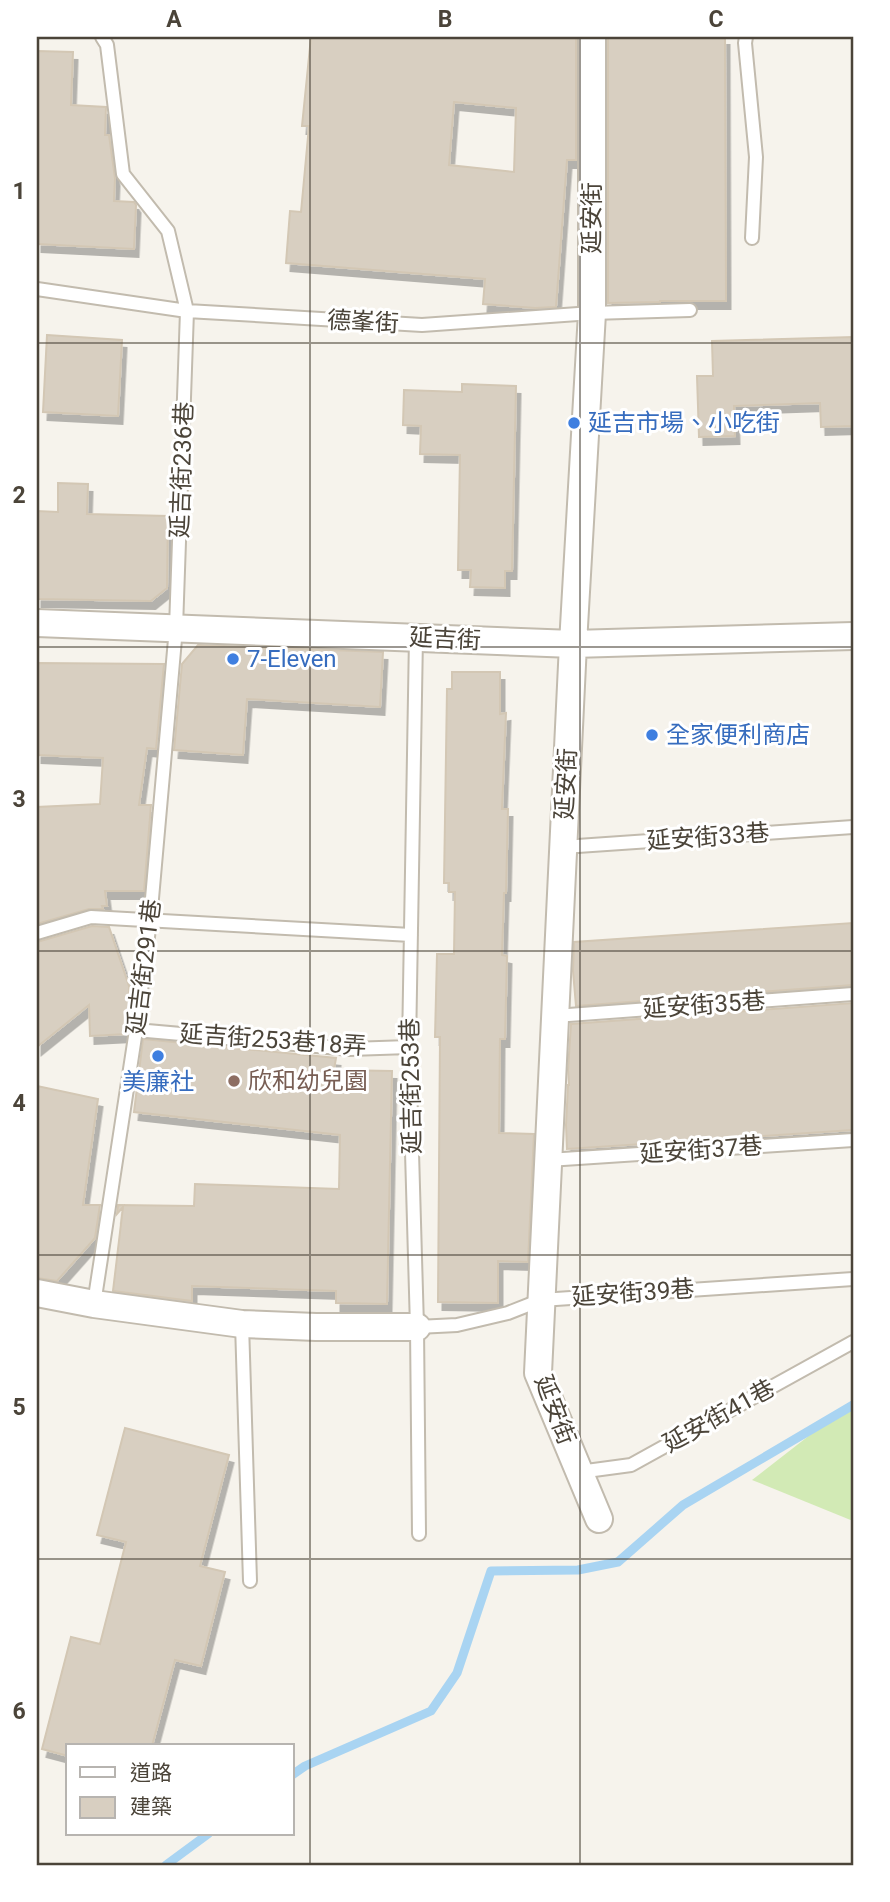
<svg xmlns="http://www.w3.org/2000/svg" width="890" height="1902" viewBox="0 0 890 1902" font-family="Roboto,'Noto Sans TC',sans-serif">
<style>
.green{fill:#d2eab5}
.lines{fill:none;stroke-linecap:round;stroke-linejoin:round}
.stream{stroke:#a9d4f2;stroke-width:9}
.building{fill:#d8cfc1;stroke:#d3c7b4;stroke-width:2;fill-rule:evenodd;filter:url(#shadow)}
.lane-casing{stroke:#c2bbae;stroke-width:16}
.street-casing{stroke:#c2bbae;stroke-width:30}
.lane{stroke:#fff;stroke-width:12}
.street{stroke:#fff;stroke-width:26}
.grid{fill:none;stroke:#4b4439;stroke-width:2;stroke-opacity:0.55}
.shop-dot{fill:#3f7fe0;stroke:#fff;stroke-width:2.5}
.education-dot{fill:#8d6e63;stroke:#fff;stroke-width:2.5}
.labels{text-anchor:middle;stroke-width:6;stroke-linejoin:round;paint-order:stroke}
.street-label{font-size:24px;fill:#4b4439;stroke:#fff}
.shop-label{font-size:24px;fill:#366cbe;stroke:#fff;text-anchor:start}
.education-label{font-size:24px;fill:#785e54;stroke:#fff;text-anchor:start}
.neatline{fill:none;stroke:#4b4439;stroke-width:2.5}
.grid-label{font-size:23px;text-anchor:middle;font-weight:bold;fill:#4b4439}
</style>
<defs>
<filter id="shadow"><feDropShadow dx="4.5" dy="8" stdDeviation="0" flood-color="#0004"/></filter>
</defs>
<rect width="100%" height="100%" fill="#f6f3ec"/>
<path class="green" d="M851,1403l2,1v117l-101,-41z"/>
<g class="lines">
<path class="stream" d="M292,1775l13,-9 126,-55 26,-38 34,-102 87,-1 40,-8 65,-57 170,-100
M166,1865l42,-31"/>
</g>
<path class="building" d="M311,37h265v123h-9l-11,147 -21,1 -52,-4 2,-25 -199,-16 4,-52 11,1 8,-86h-7zM454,102l62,6 -2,64 -65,-7z
M608,37h117l1,264h-66v1l-52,1z
M37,51l36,1 -2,53 35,2 -1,28h4l6,43 -1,23 20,1 2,3 -2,44 -97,-5z
M47,335l75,5 -4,76 -75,-4z
M853,337v89l-32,1 -1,-24 -86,3 1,30 -36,1 -2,-61h16l-1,-35z
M462,384l54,2 -4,185h-7v17l-35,-1 1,-17h-13l2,-115 -40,-1 1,-28 -18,-1 1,-35 58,2z
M58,483l30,1 -1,30 81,2 -1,72 -16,13 -114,-2v-88l21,1z
M198,645l185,7 -3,55 -133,-8 -4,56 -69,-5 8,-86z
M37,663l127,1 -8,85 -9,-1 -8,57h12l-7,86h-39l2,15h-5l1,3h-14l-52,15v-117l63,-3 3,-46 -66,-3z
M452,672h48v42l6,-1 -4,96h6l-2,84h-2l-2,62 5,1 -2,83h-5l-1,94 35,1 -6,128 -30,-1v42l-60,-1 2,-265h-5l2,-83h17l1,-62h-6v-9h-5l3,-194h5z
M853,923v62l-277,21 -3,-35 1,-29z
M92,926l17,1 20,59 1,21 -3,27 -37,2 -1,-31 -52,42v-105z
M853,1003v127l-286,19 -1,-24 2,-40h1l-1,-15 3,-46z
M143,1039l193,19 -2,12 58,1 -5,233 -51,-1v-12l-144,-5v15l-79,-10 10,-84 -6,7 1,-9 76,1 1,-22 144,5 1,-54 -206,-23z
M37,1086l61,13 -15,106h17l-5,33 -38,43 -20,-3z
M125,1428l104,27 -29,111 25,6 -24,94 -26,-6 -23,86h-84v10l-26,-7 29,-112 29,7 26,-102 -29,-7z"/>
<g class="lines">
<defs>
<path id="lane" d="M746,37l-1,6 11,114 -4,81
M37,289l150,22 235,14 170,-12 98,-3
M416,637l-7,410 8,280 2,207
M563,847l290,-20
M37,933l54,-16 320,18
M555,1016l298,-22
M136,1030l214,19 59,-2
M548,1160l305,-20
M94,1304l42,-274 14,-109 26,-293 11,-317 -19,-80 -45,-57 -16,-129 -5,-8
M242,1324l8,257
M417,1327l40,-2 51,-12 33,-13 312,-21
M579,1472l52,-7 222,-123"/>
<path id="street" d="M592,37v276l-19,331 -35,729 61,146
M37,623l536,21 280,-8
M37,1293l57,11 148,20 74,3h101"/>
</defs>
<use href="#lane" class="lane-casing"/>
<use href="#street" class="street-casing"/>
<use href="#lane" class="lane"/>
<use href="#street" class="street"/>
</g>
<path class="grid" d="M310,37v1828M580,37v1828M37,343h816M37,647h816M37,951h816M37,1255h816M37,1559h816"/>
<g class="shop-dot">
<circle cx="574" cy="423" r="7"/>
<circle cx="233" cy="659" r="7"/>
<circle cx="652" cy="735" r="7"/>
<circle cx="158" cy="1056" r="7"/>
</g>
<circle class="education-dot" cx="234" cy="1081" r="7"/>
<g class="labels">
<g class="street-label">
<text transform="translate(592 218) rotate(-90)" y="8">延安街</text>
<text transform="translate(363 322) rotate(3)" y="8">德峯街</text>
<text transform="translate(182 470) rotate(-88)" y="8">延吉街236巷</text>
<text transform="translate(445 639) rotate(3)" y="8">延吉街</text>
<text transform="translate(566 784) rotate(-87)" y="8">延安街</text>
<text transform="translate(708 837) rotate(-4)" y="8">延安街33巷</text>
<text transform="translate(144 967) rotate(-83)" y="8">延吉街291巷</text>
<text transform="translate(704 1005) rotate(-4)" y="8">延安街35巷</text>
<text transform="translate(273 1040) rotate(4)" y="8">延吉街253巷18弄</text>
<text transform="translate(411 1086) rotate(-91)" y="8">延吉街253巷</text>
<text transform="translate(701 1150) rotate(-4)" y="8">延安街37巷</text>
<text transform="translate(633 1293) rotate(-4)" y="8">延安街39巷</text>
<text transform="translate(555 1410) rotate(69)" y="8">延安街</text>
<text transform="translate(719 1416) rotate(-29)" y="8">延安街41巷</text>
</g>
<g class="shop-label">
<text x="588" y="431">延吉市場、小吃街</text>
<text x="247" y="667">7-Eleven</text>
<text x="666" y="743">全家便利商店</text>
<text x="158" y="1090" text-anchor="middle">美廉社</text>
</g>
<g class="education-label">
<text x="248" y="1089">欣和幼兒園</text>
</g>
</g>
<rect width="890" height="1902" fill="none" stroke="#ffffff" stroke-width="77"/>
<rect x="66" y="1744" width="228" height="91" fill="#ffffff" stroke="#b7b4b0" stroke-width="2"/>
<rect x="80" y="1767" width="35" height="10" fill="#ffffff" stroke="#b7b4b0" stroke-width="2"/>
<text x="130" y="1780" font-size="21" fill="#4b4439">道路</text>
<rect x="80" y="1797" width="35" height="21" fill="#d8cfc1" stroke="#b7b4b0" stroke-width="2"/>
<text x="130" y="1814" font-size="21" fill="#4b4439">建築</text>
<rect x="38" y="38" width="814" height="1826" class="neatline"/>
<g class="grid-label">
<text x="174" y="27">A</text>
<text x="445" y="27">B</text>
<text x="716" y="27">C</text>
<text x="19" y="199">1</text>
<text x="19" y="503">2</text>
<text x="19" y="807">3</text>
<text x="19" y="1111">4</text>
<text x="19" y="1415">5</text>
<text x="19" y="1719">6</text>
</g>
</svg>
